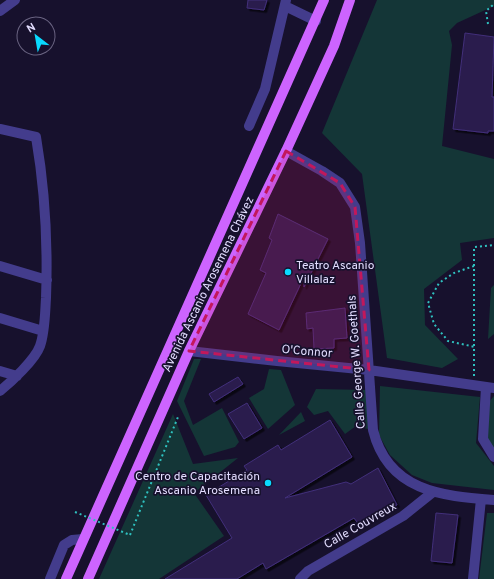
<svg xmlns="http://www.w3.org/2000/svg" width="494" height="579" viewBox="0 0 494 579" font-family="Overpass,sans-serif">
<style>
.green{fill:#143637}
.building{fill:#291d4e;stroke:#422f7a;filter:url(#shadow)}
.lines{fill:none;stroke-linecap:round;stroke-linejoin:round}
.path{stroke:#2fc1bf;stroke-width:2;stroke-dasharray:2 3;stroke-linecap:butt}
.minor{stroke:#433c8c;stroke-width:10}
.major{stroke:#cd64ff;stroke-width:10}
.path-bridge{stroke:#2fc1bf;stroke-width:2;stroke-dasharray:2 3;stroke-linecap:butt}
.marked{fill:#c2185b;fill-opacity:0.2;stroke:#c2185b;stroke-width:3;stroke-dasharray:8 5;stroke-linejoin:round}
.poi-dot{fill:#09daff;stroke:#17112d;stroke-width:1.5}
.labels{text-anchor:middle;stroke-width:3.5;stroke-linejoin:round;paint-order:stroke}
.poi-label{font-size:12px;fill:#e3ddff;stroke:#17112d;text-anchor:start}
.street-label{font-size:12px;fill:#e3ddff;stroke:#17112d}
</style>
<defs>
<filter id="shadow"><feDropShadow dx="2.5" dy="2.5" stdDeviation="0" flood-color="#0009"/></filter>
</defs>
<rect width="100%" height="100%" fill="#17112d"/>
<path class="green" d="M377,0h117v6l-37,17 -8,8 3,14 -10,101 52,13v79l-34,5 2,17 -38,29 1,36 33,34 -16,9 -55,-10 -25,-184 -40,-41z
M494,285v49l-6,5 3,-51z
M194,359h7l-17,42 9,24 29,-17 17,34 -4,5 -31,9 -27,-55z
M269,369l12,1 14,35 -27,24 -19,-31 15,-9z
M380,386l100,11 -4,46 18,23v24l-62,-7 -20,-8 -22,-20 -11,-20z
M316,389l52,1v39l-12,-3 -11,8 -17,-23 -14,4 -7,-8z
M494,396v58l-6,-13v-38z
M301,412l4,9 -26,14z
M173,414l20,50 45,-6 -44,35 30,43 -65,43h-60z
M487,513h7v66h-15z"/>
<path class="building" d="M248,0h19l-3,10 -17,-2z
M465,33l29,4 -2,60h2v34h-6v2l-35,-4z
M278,214l50,25 -24,48v-10l-25,53 -31,-16 18,-41 -6,-3 12,-30 -3,-2z
M345,308l2,30 -13,1v9l-20,1 -1,-21 -6,1 -1,-16z
M238,377l5,7 -29,18 -5,-8z
M247,403l15,25 -18,11 -16,-25z
M330,420l22,37 -67,41 61,-16 5,2 27,-16 19,37 -37,21 -6,-8 -88,51 -3,-6 -26,16h-72l67,-41 -26,-43 41,-25 -3,-4 34,-21 3,5z
M436,513l22,2 -6,48 -21,-2z"/>
<g class="lines">
<path class="path" d="M488,24l-2,-13 8,-7
M474,266l-20,7 -15,10 -11,20 6,21 14,17 27,6
M474,376v-129l20,-2
M130,535l48,-118"/>
<path class="minor" d="M285,6l31,15
M0,11l15,-11
M249,126l16,-37 21,-89
M0,129l36,8c9,53 12,107 10,161 -1,15 -1,34 -6,48 -5,14 -29,36 -40,45
M286,151l36,20 18,12 15,24 5,36 13,187c15,61 68,66 121,70
M0,266l47,14
M0,318l43,13
M189,351l88,10 92,9 125,18
M0,371l17,5
M486,387l-3,52 11,18
M50,579l14,-34 8,-5 11,-1
M300,579l8,-8 95,-55 30,-24
M473,579l8,-80"/>
<path class="major" d="M66,579l258,-579
M88,579l101,-228 97,-200 48,-105 16,-46"/>
<path class="path-bridge" d="M75,512l55,23"/>
</g>
<path class="marked" d="M286,151l54,32 15,24 14,163 -180,-19z"/>
<g class="poi-dot">
<circle cx="288" cy="272" r="4"/>
<circle cx="268" cy="483" r="4"/>
</g>
<g class="labels">
<g class="poi-label">
<text x="296" y="269">Teatro Ascanio<tspan x="296" dy="14">Villalaz</tspan></text>
<text x="260" y="480" text-anchor="end">Centro de Capacitación<tspan x="260" dy="14">Ascanio Arosemena</tspan></text>
</g>
<g class="street-label">
<text transform="translate(208 284) rotate(-64)" y="4">Avenida Ascanio Arosemena Chávez</text>
<text transform="translate(307 351) rotate(5)" y="4">O'Connor</text>
<text transform="translate(356 362) rotate(-94)" y="4">Calle George W. Goethals</text>
<text transform="translate(360 525) rotate(-30)" y="4">Calle Couvreux</text>
</g>
</g>
<g transform="translate(36 36) rotate(329)"><circle r="19" fill="#17112d" stroke="#696381"/>
<path d="M0-3L7 15L0 10L-7 15Z" fill="#09daff"/>
<text y="-6" font-size="11" font-weight="bold" text-anchor="middle" fill="#e3ddff">N</text>
</g>
</svg>
